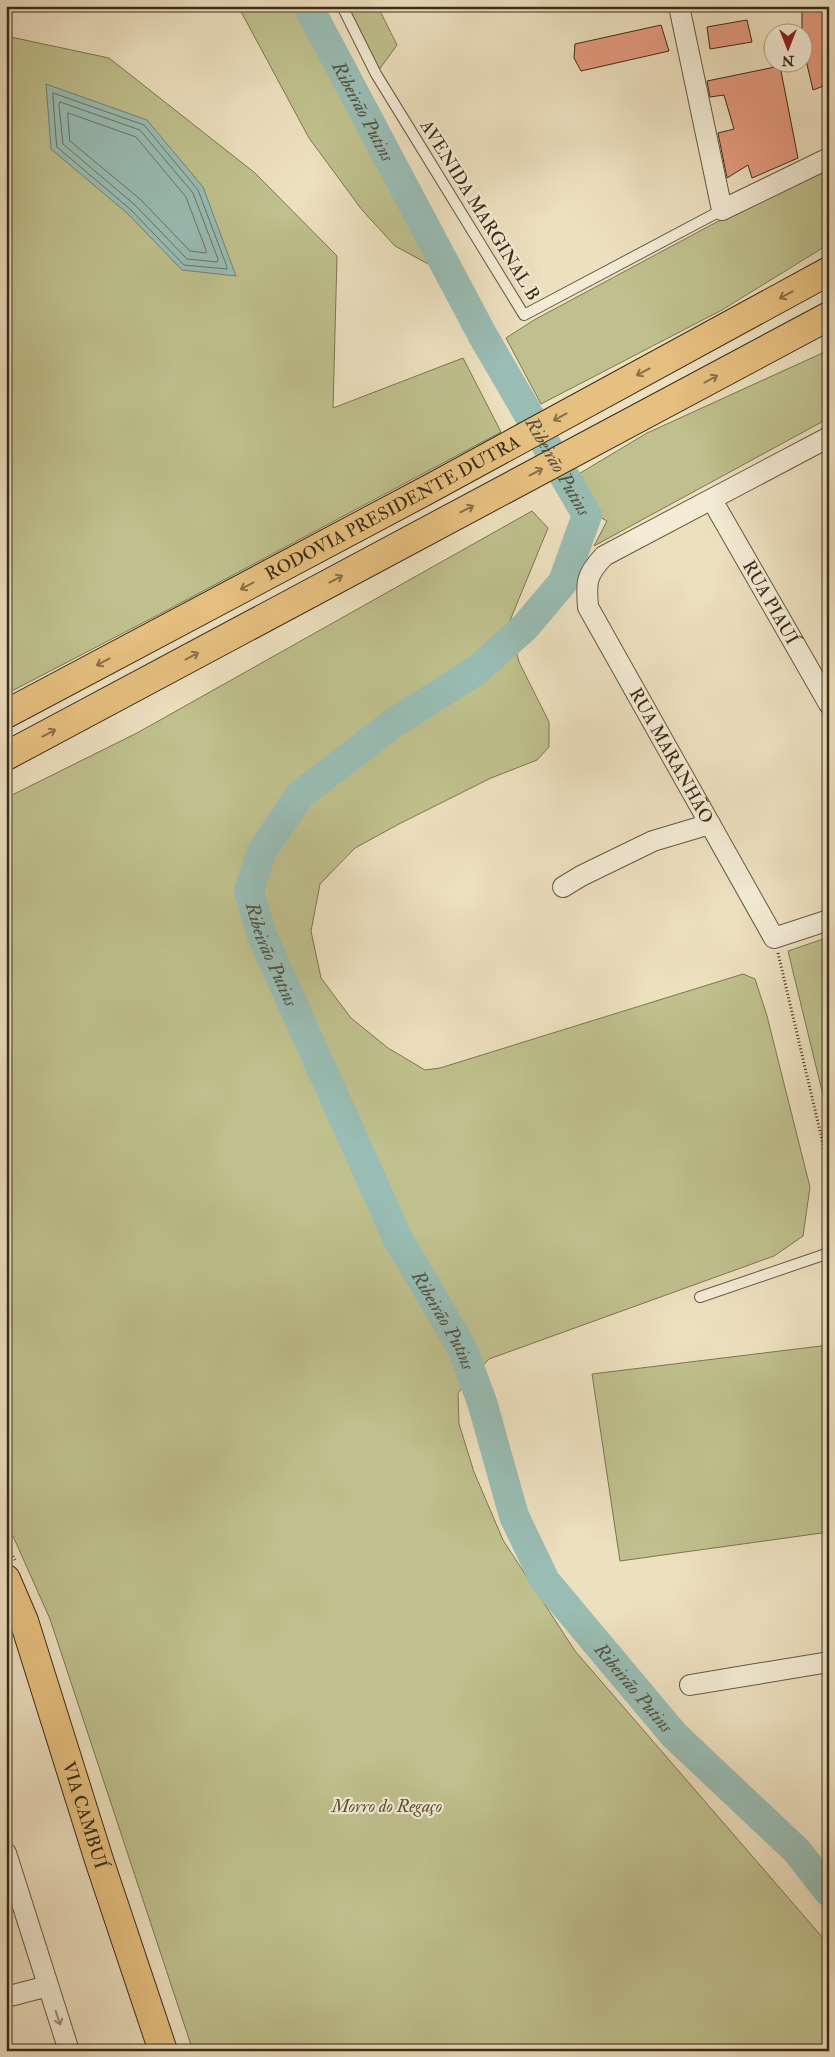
<svg xmlns="http://www.w3.org/2000/svg" width="835" height="2057" viewBox="0 0 835 2057" font-family="'IM FELL Double Pica',serif">
<style>
.green{fill:#bfc08d;stroke:#7d7652}
.water{fill:#99bdb4;stroke:#738376}
.lines{fill:none;stroke-linecap:round;stroke-linejoin:round}
.shore{stroke:#6a7466;stroke-width:1}
.river{stroke:#99bdb4;stroke-width:30}
.building{fill:#e59b7f;stroke:#3b2c18}
.service-casing{stroke:#685942;stroke-width:12}
.minor-casing{stroke:#685942;stroke-width:22}
.primary-casing{stroke:#3b2c18;stroke-width:30}
.motorway-casing{stroke:#3b2c18;stroke-width:30}
.path{stroke:#3b2c18;stroke-width:3;stroke-dasharray:1 2.5;stroke-linecap:butt}
.service{stroke:#f3ebd5;stroke-width:10}
.minor{stroke:#f3ebd5;stroke-width:20}
.primary{stroke:#e6c080;stroke-width:28}
.motorway{stroke:#e6c080;stroke-width:28}
.oneway{stroke:#886f47}
.oneway2{stroke:#978c76}
.labels{text-anchor:middle;stroke-width:4.5;stroke-linejoin:round;paint-order:stroke}
.street-label{font-size:18px;fill:#3b2c18;stroke:#f3ebd5}
.park-label{font-size:18px;font-style:italic;fill:#5c5135;stroke:#f3ebd5}
.water-label{font-size:19px;font-style:italic;fill:#52503f;stroke:#f3ebd5}
</style>
<rect width="100%" height="100%" fill="#ede0bf"/>
<filter id="stains"><feTurbulence type="fractalNoise" baseFrequency=".004" numOctaves="4"/><feColorMatrix values="0 0 0 0 .2 0 0 0 0 .09 0 0 0 0 .02 0 0 0 .5 -.17"/></filter>
<radialGradient id="worn" r=".72"><stop offset=".6" stop-color="#630" stop-opacity="0"/><stop offset="1" stop-color="#630" stop-opacity=".3"/></radialGradient>
<path class="green" d="M238,6h70l144,271 -57,-31 -33,-36 -53,-72z
M342,6h41l-3,5 17,34 -21,29z
M6,36l103,22 146,115 82,83 -4,152 130,-50 38,74 -343,183 -152,79z
M829,166v78l-107,66 -181,94 -35,-66 28,-18 177,-95z
M829,350v68l-235,128 13,-25 -13,-7 -22,-36 75,-45z
M532,511l16,17 -39,95 10,39 30,60v25l-12,13 -46,18 -92,46 -44,24 -35,36 -9,47 10,47 30,40 37,30 37,22 15,-2 303,-94 12,5 12,37 43,171 -7,49 -29,20 -285,103 -31,34 1,31 15,48 29,68 72,111 254,294v106h-636l-143,-432 -37,-83 -7,-10v-728l131,-65z
M829,937v183l-41,-169z
M829,1345v187l-209,29 -28,-187z"/>
<path class="water" d="M46,84l101,36 56,67 33,89 -54,-6 -55,-57 -76,-64z"/>
<g class="lines">
<path class="shore" d="M53,93l91,32 54,65 29,77v2l-43,-4 -54,-56 -73,-62z
M60,102l80,28 53,63 25,66 -1,3 -30,-3 -52,-54 -72,-61 -4,-39z
M68,113l68,24 50,60 20,53v3l-16,-2 -50,-52 -70,-58z"/>
<path class="river" id="s1" d="M308,6l175,330 104,179 -24,67 -38,45 -48,43 -85,54 -92,71 -38,56 -13,40 13,45 136,303 64,109 20,54 32,114 31,65 129,154 123,116 32,41"/>
</g>
<path class="building" d="M802,6h27v78l-16,6 -8,-34 -3,1z
M747,20l5,22 -42,7 -3,-22z
M661,25l8,26 -88,20 -7,-13 1,-14z
M780,66l18,92 -46,20 -4,-13 -21,13 -9,-45 16,-4 -10,-34 -14,2 -3,-16z"/>
<g class="lines">
<defs>
<path id="service" d="M342,6l34,68 148,241 198,-105
M700,1297l129,-44"/>
<g id="minor">
<path d="M679,6l43,204 107,-52"/>
<path id="s2" d="M829,437l-225,119c-18,19 -18,26 -16,51l186,331 55,-18"/>
<path id="s3" d="M712,500l117,204"/>
<path d="M563,887l18,-11 72,-35 57,-17"/>
<path d="M690,1685l139,-23"/>
<path d="M6,1853l63,198"/>
<path d="M6,1997l42,-11"/>
</g>
<g id="primary">
<path id="s4" d="M6,1579l18,42 76,242 63,188"/>
</g>
<g id="motorway">
<path id="s5" d="M6,714l423,-225 400,-218"/>
<path d="M6,756l823,-440"/>
</g>
</defs>
<use href="#service" class="service-casing"/>
<use href="#minor" class="minor-casing"/>
<use href="#primary" class="primary-casing"/>
<use href="#motorway" class="motorway-casing"/>
<path class="path" d="M778,953l51,216
M6,1544l9,16"/>
<use href="#service" class="service"/>
<use href="#minor" class="minor"/>
<use href="#primary" class="primary"/>
<use href="#motorway" class="motorway"/>
</g>
<defs><path id="oneway-shaft" d="M-6 0H5M1.5-3L5.5 0L1.5 3" fill="none" stroke-width="1.6" stroke-linecap="round" stroke-linejoin="round" transform="scale(1.25)"/></defs>
<g class="oneway">
<use href="#oneway-shaft" transform="translate(786 295) rotate(152)"/>
<use href="#oneway-shaft" transform="translate(643 372) rotate(152)"/>
<use href="#oneway-shaft" transform="translate(711 379) rotate(-28)"/>
<use href="#oneway-shaft" transform="translate(560 417) rotate(151)"/>
<use href="#oneway-shaft" transform="translate(536 472) rotate(-28)"/>
<use href="#oneway-shaft" transform="translate(467 509) rotate(-27)"/>
<use href="#oneway-shaft" transform="translate(336 579) rotate(-28)"/>
<use href="#oneway-shaft" transform="translate(247 586) rotate(152)"/>
<use href="#oneway-shaft" transform="translate(192 656) rotate(-28)"/>
<use href="#oneway-shaft" transform="translate(103 662) rotate(152)"/>
<use href="#oneway-shaft" transform="translate(49 733) rotate(-28)"/>
</g>
<use class="oneway2" href="#oneway-shaft" transform="translate(58 2018) rotate(72)"/>
<g class="labels">
<g class="street-label">
<text transform="translate(480 210) rotate(58)" y="6">AVENIDA MARGINAL B</text>
<text dy="6" stroke="none"><textPath href="#s5" startOffset="438">RODOVIA PRESIDENTE DUTRA</textPath></text>
<text dy="6" stroke="none"><textPath href="#s3" startOffset="118">RUA PIAUÍ</textPath></text>
<text dy="6" stroke="none"><textPath href="#s2" startOffset="481">RUA MARANHÃO</textPath></text>
<text dy="6" stroke="none"><textPath href="#s4" startOffset="249">VIA CAMBUÍ</textPath></text>
</g>
<g class="park-label">
<text x="387" y="1812">Morro do Regaço</text>
</g>
<g class="water-label">
<text dy="7" stroke="none"><textPath href="#s1" startOffset="119">Ribeirão Putins</textPath></text>
<text dy="7" stroke="none"><textPath href="#s1" startOffset="524">Ribeirão Putins</textPath></text>
<text dy="7" stroke="none"><textPath href="#s1" startOffset="1169">Ribeirão Putins</textPath></text>
<text dy="7" stroke="none"><textPath href="#s1" startOffset="1574">Ribeirão Putins</textPath></text>
<text dy="7" stroke="none"><textPath href="#s1" startOffset="1994">Ribeirão Putins</textPath></text>
</g>
</g>
<rect width="835" height="2057" fill="none" stroke="#ede0bf" stroke-width="25"/>
<rect x="8" y="8" width="820" height="2042" fill="none" stroke="#3b2c18" stroke-width="2.5"/>
<rect x="12" y="12" width="810" height="2032" fill="none" stroke="#3b2c18"/>
<g transform="translate(788 48) rotate(180)"><circle r="24" fill="#f3ebd5" stroke="#a99f89"/>
<path d="M0-4L9 19L0 12L-9 19Z" fill="#8f2418"/>
<text y="-8" font-size="14" font-weight="bold" text-anchor="middle" fill="#3b2c18">N</text>
</g>
<rect width="100%" height="100%" filter="url(#stains)"/>
<rect width="100%" height="100%" fill="url(#worn)"/>
</svg>
